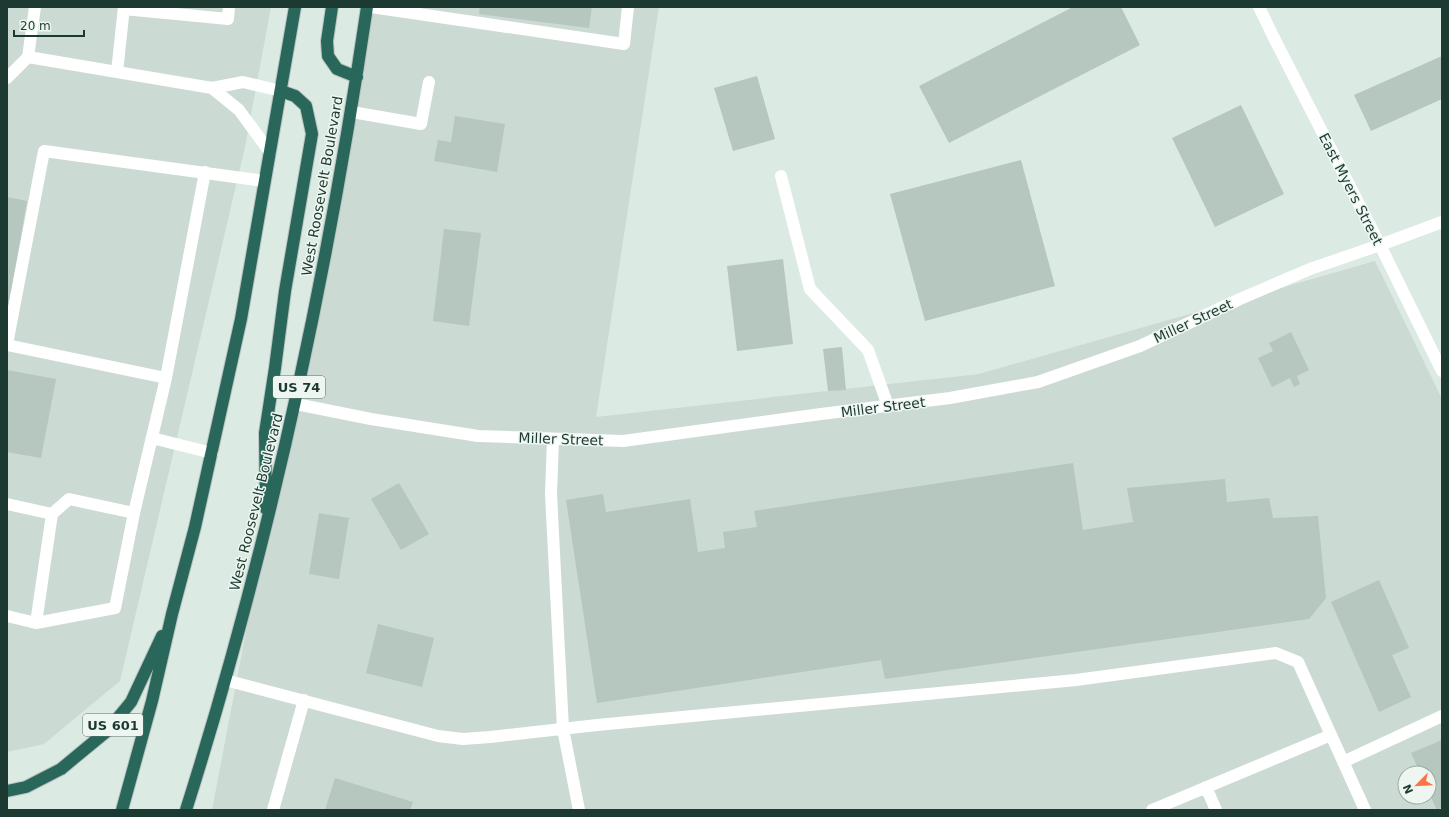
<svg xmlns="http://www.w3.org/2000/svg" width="1449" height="817" viewBox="0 0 1449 817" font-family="'DejaVu Sans',sans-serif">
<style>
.built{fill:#cbdad3;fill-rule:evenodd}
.building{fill:#b5c7bf}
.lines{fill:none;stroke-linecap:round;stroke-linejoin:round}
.highway-casing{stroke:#bbc4c2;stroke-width:14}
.minor{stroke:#fff;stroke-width:12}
.highway{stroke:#28675a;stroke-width:12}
.labels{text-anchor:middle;stroke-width:3;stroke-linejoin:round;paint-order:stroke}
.shield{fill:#edf6f1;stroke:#5b726b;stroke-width:1}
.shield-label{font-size:13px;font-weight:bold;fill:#1d3a32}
.street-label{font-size:14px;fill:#1d3a32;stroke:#edf6f1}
</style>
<rect width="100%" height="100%" fill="#dceae4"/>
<path class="built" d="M7,7h264l-26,140 -125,534 -76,63 -37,8z
M365,7h294l-63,410 383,-43 396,-113 67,138v411h-1230zM1405,773h24v24h-24z"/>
<path class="building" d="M480,7h112l-3,21 -110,-14z
M1073,7h48l19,38 -191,98 -30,-57z
M1442,56v43l-71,32 -17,-36z
M757,76l18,63 -42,12 -19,-63z
M1241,105l43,89 -69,33 -43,-89z
M455,116l50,8 -8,48 -63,-11 4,-21 13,2z
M1021,160l34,126 -130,35 -35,-127z
M7,197l20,4 -19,109h-1z
M444,229l37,4 -12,93 -36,-5z
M783,259l10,85 -56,7 -10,-85z
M1291,332l18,38 -12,6 3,8 -6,3 -4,-9 -18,9 -14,-29 15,-7 -4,-8z
M842,347l4,43 -18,1 -5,-42z
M7,370l49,9 -15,79 -34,-6z
M1073,463l10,67 50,-8 -6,-34 98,-9 2,23 42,-4 4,20 45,-2 8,82 -17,21 -424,60 -4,-19 -284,43 -31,-203 37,-6 3,18 84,-13 8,53 27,-4 -2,-16 34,-5 -3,-16z
M399,483l30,51 -28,16 -30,-51z
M319,513l30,5 -10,61 -30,-5z
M1379,580l30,68 -17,7 19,42 -32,15 -48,-110z
M378,624l56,14 -12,49 -56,-14z
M1442,740v67l-5,3 -8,-17v-20h-9l-9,-20z
M335,778l78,24 -3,8h-85z"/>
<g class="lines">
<defs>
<path id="highway" d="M332,7l-5,34 1,15 9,13 20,8
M266,509l-1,-76 10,-65 10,-77 27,-157 -6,-28 -11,-10 -14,-5
M7,791l19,-4 35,-18 46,-38 24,-29 31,-66
M122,810l30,-109 20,-87 23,-87 46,-208 54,-312
M186,810c83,-262 141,-531 181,-803"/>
</defs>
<use href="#highway" class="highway-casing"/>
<path class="minor" d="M35,7l-7,50 184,31
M371,7l253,37 4,-37
M1259,7l15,31 106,207 62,126
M124,9l104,10 1,-12
M117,72l7,-65
M7,78l21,-21
M352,112l69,12 8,-42
M270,152l-31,-42 -27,-22 31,-6 38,9
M781,176l29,113 58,61 20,56
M7,344l37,-193 220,30
M7,345l159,33 39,-206
M296,404l75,15 107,17 145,5 198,-27 129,-16 88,-16 102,-36 100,-47 70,-30 70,-24 62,-23
M152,438l60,15
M553,439l-2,55 12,235 16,81
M7,504l45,10
M7,616l29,7 16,-109 17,-15 65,14 32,-135
M36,623l79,-15 19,-95
M225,680l213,56 25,3 27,-2 107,-12 479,-45 200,-27 22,9 67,148
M1343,762l99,-46
M1206,787l10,23
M273,810l31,-110
M1152,810l179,-75"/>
<use href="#highway" class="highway"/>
</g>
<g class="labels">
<g class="shield">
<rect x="273" y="376" width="52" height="22" rx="3"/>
<rect x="83" y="714" width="60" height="22" rx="3"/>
</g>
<g class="shield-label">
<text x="299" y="392">US 74</text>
<text x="113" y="730">US 601</text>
</g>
<g class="street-label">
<text transform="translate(322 186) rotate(-80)" y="5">West Roosevelt Boulevard</text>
<text transform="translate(1351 189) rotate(63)" y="5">East Myers Street</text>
<text transform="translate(1193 321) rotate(-25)" y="5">Miller Street</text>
<text transform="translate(883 407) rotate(-7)" y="5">Miller Street</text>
<text transform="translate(561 439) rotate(2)" y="5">Miller Street</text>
<text transform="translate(256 502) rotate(-76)" y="5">West Roosevelt Boulevard</text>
</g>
</g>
<rect width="1449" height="817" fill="none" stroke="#1d3a32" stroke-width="16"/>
<g transform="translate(1417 785) rotate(246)"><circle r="19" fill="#edf6f1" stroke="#9aaba5"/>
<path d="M0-3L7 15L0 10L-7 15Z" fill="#fb7349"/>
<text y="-6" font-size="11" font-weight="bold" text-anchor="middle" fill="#1d3a32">N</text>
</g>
<path d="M14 30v6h70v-6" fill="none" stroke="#1d3a32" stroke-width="2"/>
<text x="20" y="30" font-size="12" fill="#1d3a32" stroke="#edf6f1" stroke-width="3" paint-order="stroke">20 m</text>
</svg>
